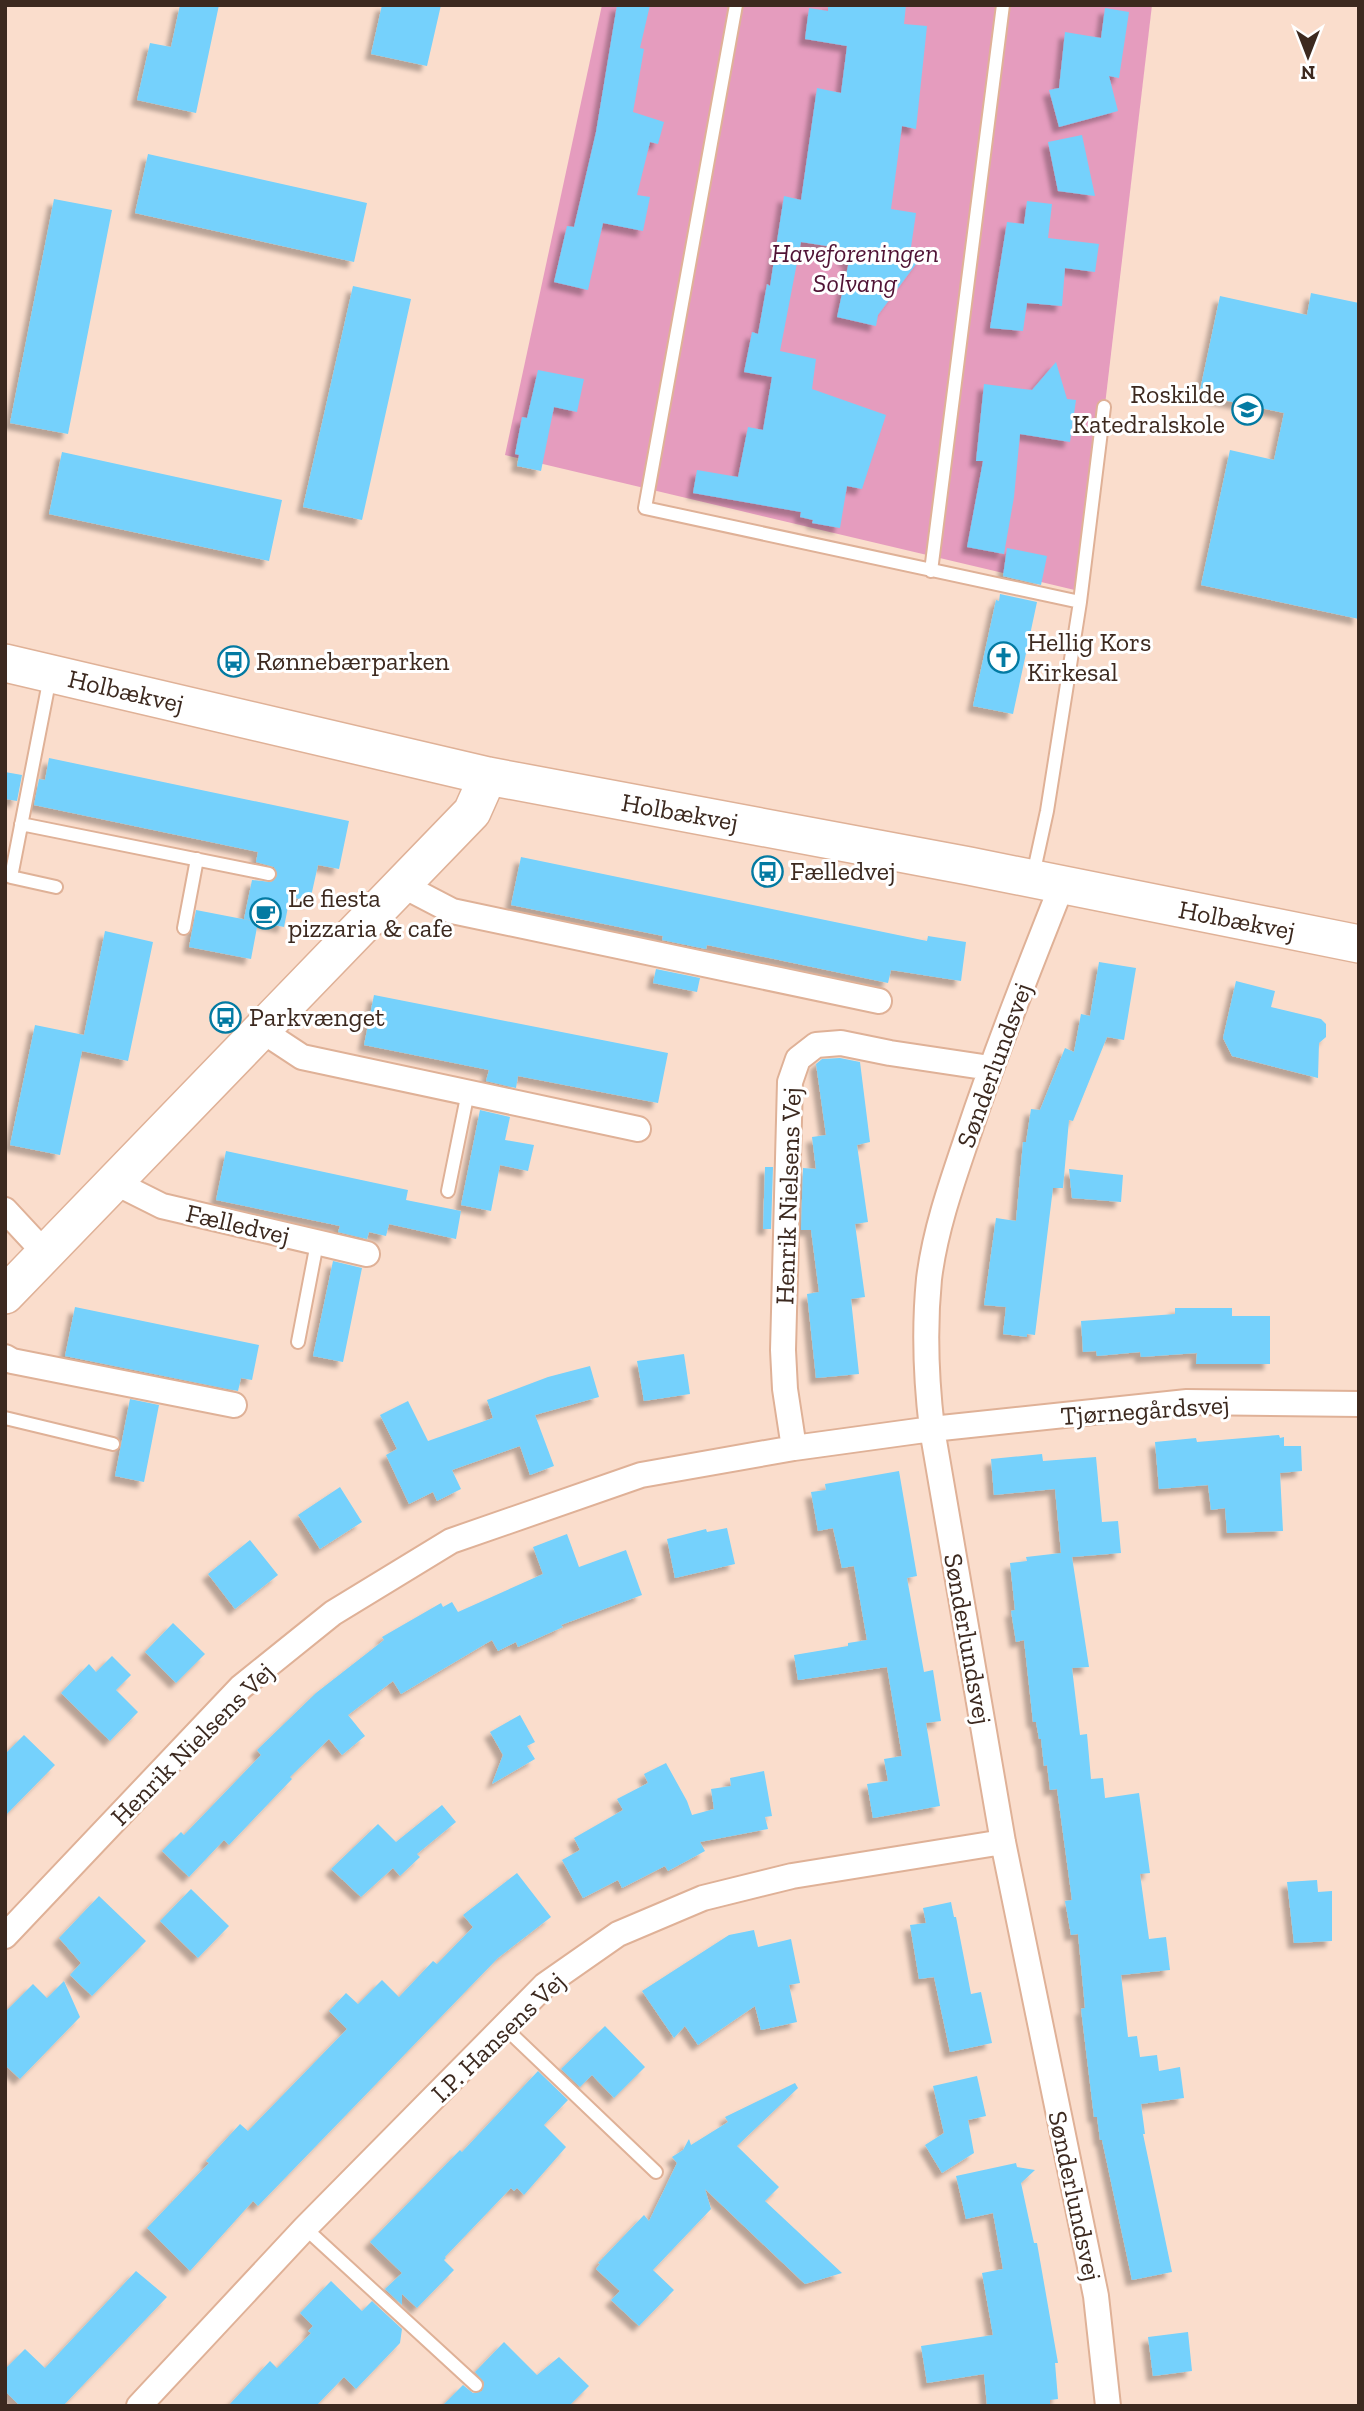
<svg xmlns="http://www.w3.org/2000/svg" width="1364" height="2411" viewBox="0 0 1364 2411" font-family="'Zilla Slab',serif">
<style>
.green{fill:#e59cbe}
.building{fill:#75d1fc;filter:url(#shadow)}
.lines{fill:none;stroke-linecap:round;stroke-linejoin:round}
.lane-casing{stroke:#dfb197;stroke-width:16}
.street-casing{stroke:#dfb197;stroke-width:28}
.secondary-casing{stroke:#dfb197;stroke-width:40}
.lane{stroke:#fff;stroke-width:12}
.street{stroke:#fff;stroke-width:24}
.secondary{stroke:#fff;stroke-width:37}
.labels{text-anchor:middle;stroke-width:6;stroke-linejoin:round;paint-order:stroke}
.park-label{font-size:26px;font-style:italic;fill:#501335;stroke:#fff}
.poi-label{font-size:26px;fill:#3c291f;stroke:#fff;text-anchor:start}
.street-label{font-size:26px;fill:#3c291f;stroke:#fff}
</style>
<defs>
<filter id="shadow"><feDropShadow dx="-6" dy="6" stdDeviation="2" flood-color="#0004"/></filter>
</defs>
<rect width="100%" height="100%" fill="#faddcc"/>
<path class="green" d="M602,5h550l-69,587 -578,-137z"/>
<path class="building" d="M180,5h39l-23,108 -59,-13 13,-57 21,4z
M382,5h59l-14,61 -56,-12z
M617,5h33l-10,43 4,1 -11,63 31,10 -6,22 -8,-2 -13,53 13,2 -7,34 -40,-8 -15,67 -34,-8 13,-56 7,1 22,-95z
M828,5h78l-2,19 23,2 -11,103 -14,-3 -11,83 25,4 -6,41 12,2 -44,59 -2,11 -39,-9 12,-56 -5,-1 2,-11 -45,-7 -21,109 36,8 -4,30 74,26 -24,74 -15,-3 -7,42 -28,-5 1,-3 -13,-3 1,-5 -108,-19 4,-23 41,7 10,-50 15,3 9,-53 -28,-5 8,-40 6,2 9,-50 3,2 14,-90 17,4 16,-112 24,5 6,-47 -42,-7 4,-31 19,3z
M1105,8l24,4 -10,66 -10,-2 9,35 -59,16 -10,-37 10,-2 6,-56 36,6z
M1082,135l13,61 -37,-5 -10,-49z
M148,154l219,49 -13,59 -219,-49z
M54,199l58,11 -44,224 -58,-11z
M1027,201l25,3 -4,34 51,6 -4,28 -30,-4 -3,38 -35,-3 -4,28 -33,-3 17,-106 17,2z
M353,286l58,13 -49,221 -59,-13z
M1311,293l48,10v316l-158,-34 29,-135 44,10 10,-47 -85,-18 21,-99 87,19z
M1056,362l11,37 9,1 -6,42 -50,-8 -6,63 -10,57 -37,-7 16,-86h-7l8,-77 48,6z
M538,370l46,9 -7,33 -23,-5 -13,64 -24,-5 2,-11 -4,-1 7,-37 5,1z
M62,452l220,48 -13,61 -220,-47z
M1007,548l40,8 -6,29 -38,-9z
M1000,594l37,8 -24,112 -40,-8 23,-106 3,1z
M49,758l300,63 -10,48 -21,-4 -8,36 -20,-4 -6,30 -40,-8 8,-39 19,2 6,-6 -3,-9 -18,-5 2,-10 -224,-47 5,-26 6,1z
M5,772l17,3 -5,26 -12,-2z
M521,857l406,84 1,-5 38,6 -5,39 -70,-11 -3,13 -181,-38 -1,4 -44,-9 1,-4 -152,-31z
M196,910l62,12 -7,37 -62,-12z
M105,931l48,11 -25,119 -46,-10 -22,104 -50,-10 25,-120 49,10z
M1099,962l37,6 -12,72 -17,-3 -34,84 -4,-1 -6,68h-10l-18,147 -8,-1v3l-24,-3 3,-27 -22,-2 12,-87 20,3 7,-79h3l5,-33 9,1 25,-62 9,4 7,-38 9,2z
M656,969l44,9 -3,14 -44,-9z
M1236,981l39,10 -4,16 50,12 5,5v13l-7,6 -1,35 -86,-22 -9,-18z
M374,995l294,58 -10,50 -140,-27 -2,12 -30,-7 3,-11 -125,-25z
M840,1058l20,4 10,80 -13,3 11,77 -13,2 10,73 -14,2 8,75 -43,4 -9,-84 12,-2 -8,-62h-10l2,-62 13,1 -4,-32 14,-2 -10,-71 6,-5z
M480,1110l30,7 -5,23 29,5 -6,26 -28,-6 -9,46 -30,-6z
M226,1151l182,39 -2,10 55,11 -5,28 -67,-15 -3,12 -17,-4 -2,7 -29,-7 2,-6 -124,-26z
M765,1167h8l-2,62h-8z
M1069,1169l54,6 -2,27 -49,-4z
M333,1261l29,7 -19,94 -30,-6z
M75,1307l184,38 -7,35 -11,-2 -3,13 -173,-35z
M1175,1308h57v8h38v48h-74l1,-11 -56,4 -1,-5 -43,4 -1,-5 -13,1 -2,-31 94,-7z
M684,1354l6,40 -46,7 -7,-40z
M590,1366l9,31 -64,18 19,51 -24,9 -10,-29 -68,24 9,19 -24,12 -4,-9 -24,12 -23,-49 11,-6 -17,-34 28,-14 20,40 65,-23 -6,-18 61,-23z
M130,1399l29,6 -15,77 -29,-6z
M1279,1435l1,3 4,-1v9h17l1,25 -22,2 3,58 -56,2 -2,-25 -14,2 -3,-25 -49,4 -4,-47 41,-4 1,4z
M1042,1454l1,7 53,-4 6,65 16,-1 3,32 -49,4 17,110 -17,1 8,67 7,-1 4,45 12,-1 2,20 34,-5 11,80 -10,1 9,65 17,-2 4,33 -49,5 7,62 9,-1 3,21 17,-2 2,16 21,-4 4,31 -43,6 4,30h-2l29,138 -40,8 -30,-140h-2l-3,-23h-3l-13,-108 4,-1 -7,-74 -7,1 -6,-34 7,-1 -15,-111 -7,1 -3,-25 -3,1 -3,-27h-2l-3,-17h-3l-9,-82 -8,2 -5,-31 4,-1 -5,-47 17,-2 -1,-4 35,-4 -6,-64 -61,6 -3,-36z
M899,1471l18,105 -10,2 17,94 9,-2 8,51 -15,2 14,83 -67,12 -6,-34 21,-3 -4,-22 18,-3 -15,-89 -89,13 -4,-25 54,-9v-3l19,-3 -13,-74 -12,2 -9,-40 -15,3 -7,-39 15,-2 -1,-6z
M340,1487l22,35 -42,27 -22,-34z
M727,1528l8,36 -60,14 -8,-39 39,-10 1,3z
M567,1534l12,33 47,-17 16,45 -81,30 2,2 -45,20 -2,-5 -18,9 -6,-11 -91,54 -8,-13 -45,34 17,21 -23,19 -13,-16 -39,38 2,2 -63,66 -5,-5 -35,37 -27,-26 19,-19 3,3 77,-80 -4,-5 59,-57 68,-53 -2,-3 59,-34 2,4 9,-5 6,10 85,-38 -10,-27z
M250,1540l28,35 -43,34 -27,-35z
M173,1623l32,31 -29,29 -31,-31z
M112,1656l19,19 -15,15 22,22 -28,29 -49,-48 28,-29 7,8z
M520,1715l15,27 -8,4 8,13 -43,25 11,-29 -13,-23z
M24,1735l31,30 -50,51v-62z
M666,1763l21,38 5,14 22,-6 -3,-20 20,-3 -1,-8 34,-7 8,45 -7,1 3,12 -68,13 5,9 -37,20 -3,-5 -43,22 -4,-8 -35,18 -21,-38 18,-10 -6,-12 49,-28 -6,-11 31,-16 -4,-9z
M442,1805l14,17 -39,32 3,3 -20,19 -7,-8 -32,29 -30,-28 47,-45 18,18z
M517,1873l34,44 -53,41 -240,248 -5,-5 -63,70 -43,-43 62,-65 -3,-2 34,-37 8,7 99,-102 -18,-18 17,-18 12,11 24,-24 17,17 34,-36 4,3 36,-37 -10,-12z
M1317,1880l1,12 14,-1v50l-38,2 -7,-61z
M191,1889l38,37 -31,32 -38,-37z
M99,1896l47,45 -54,55 -22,-21 11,-12 -22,-25z
M951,1902l3,15h2l15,77 10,-2 11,51 -42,9 -16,-75 -15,2 -9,-54 16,-2 -3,-15z
M754,1930l4,17 33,-8 9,44 -11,2 8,37 -36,8 -6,-24 -57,39 -13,-19 -11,12 -32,-47 87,-56z
M64,1981l16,36 -60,62 -15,-14v-53l28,-28 14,14z
M605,2026l40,41 -31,31 -22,-23 -12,12 -19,-18z
M538,2071l30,29 -24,25 22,22 -42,48 -7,-7 -3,3 -3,-3 -66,69 1,1 -2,2 10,10 -37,38 -15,-14v11l-17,-16 17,-16 -32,-31 90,-92 2,2z
M977,2076l9,40 -18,4 6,33 -32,20 -17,-28 19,-12 -11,-47z
M795,2083l3,5 -61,58 42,41 -14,14 77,72 -37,11 -100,-95 6,20 -58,61 21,20 -35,36 -28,-26 9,-9 -24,-22 4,-5 -2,-1 46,-48 5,6 28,-58 -5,-6 11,-7 6,-11 2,6 37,-23 -3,-5z
M1016,2163l1,4 18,3 -14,13 13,60h3l21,120h-3l3,36 -8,1v6h-63l-3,-32 -57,9 -6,-37 72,-11 -11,-62 21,-4 -10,-56 -27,6 -10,-43z
M136,2271l31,26 -104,109h-43l-15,-15v-22l20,-20 20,19z
M331,2281l31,30 10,-10 30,28 -2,14 -44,46 -12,-12 -28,29h-88l42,-45 7,7 34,-35 -3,-2 5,-5 -13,-13z
M1188,2332l4,39 -39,5 -5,-39z
M504,2342l33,33 22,-18 30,29 -20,20h-127l21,-21 10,8 9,-2 2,-9 -9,-10z"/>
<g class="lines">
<defs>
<path id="lane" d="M736,5l-91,503 435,94 24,-195
M931,571l72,-566
M50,677l-39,200 45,10
M21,824l248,50
M1033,875l14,-64 33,-209
M184,928l13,-69
M448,1191l20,-99
M298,1342l19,-99
M5,1418l108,26
M504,2027l152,145
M305,2228l171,157"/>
<path id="street" d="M402,885l50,26 427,90
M1062,885c-33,83 -66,166 -94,250 -16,47 -33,95 -39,144 -5,51 -3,100 3,150l71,413 93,454 12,110
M261,1030l41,27 336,72
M114,1182l48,24 205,48
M5,1210l40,43
M5,1357l7,4 222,44
M794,1448l-9,-59 -2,-39 7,-268 8,-23 18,-14 25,-2 49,10 100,15
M5,1936l236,-249 92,-74 118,-72 190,-66 153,-27 138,-19 255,-27 172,2
M139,2406l166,-178 240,-243 73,-51 85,-36 89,-22 211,-34"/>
<path id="secondary" d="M5,663l483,113 481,90 390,78
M5,1295l467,-483 16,-36"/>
</defs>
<use href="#lane" class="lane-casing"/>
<use href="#street" class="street-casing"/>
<use href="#secondary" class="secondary-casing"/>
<use href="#lane" class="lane"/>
<use href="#street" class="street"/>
<use href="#secondary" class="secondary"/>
</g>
<defs>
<symbol id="university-ring" viewBox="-11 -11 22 22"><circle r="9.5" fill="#fff" stroke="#037aa2" stroke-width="1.5"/><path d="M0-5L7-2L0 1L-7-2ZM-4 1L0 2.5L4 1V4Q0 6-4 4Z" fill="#037aa2"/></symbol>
<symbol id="church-ring" viewBox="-11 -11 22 22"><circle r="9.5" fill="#fff" stroke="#037aa2" stroke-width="1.5"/><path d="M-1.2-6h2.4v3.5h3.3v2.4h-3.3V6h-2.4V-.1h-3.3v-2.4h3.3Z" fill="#037aa2"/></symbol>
<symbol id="bus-ring" viewBox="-11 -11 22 22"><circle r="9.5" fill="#fff" stroke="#037aa2" stroke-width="1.5"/><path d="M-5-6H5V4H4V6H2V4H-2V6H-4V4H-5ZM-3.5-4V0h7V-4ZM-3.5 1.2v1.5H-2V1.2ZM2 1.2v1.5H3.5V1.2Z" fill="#037aa2"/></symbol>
<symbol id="cafe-ring" viewBox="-11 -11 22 22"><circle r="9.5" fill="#fff" stroke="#037aa2" stroke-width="1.5"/><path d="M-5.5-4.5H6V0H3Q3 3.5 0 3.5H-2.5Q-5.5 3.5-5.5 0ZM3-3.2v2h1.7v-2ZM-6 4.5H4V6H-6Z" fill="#037aa2"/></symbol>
</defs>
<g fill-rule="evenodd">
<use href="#university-ring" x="1230" y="392" width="35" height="35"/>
<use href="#church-ring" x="986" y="640" width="35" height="35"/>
<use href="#bus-ring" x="216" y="644" width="35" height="35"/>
<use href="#bus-ring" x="750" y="854" width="35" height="35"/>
<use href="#cafe-ring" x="248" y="896" width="35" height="35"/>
<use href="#bus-ring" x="208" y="1000" width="35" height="35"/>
</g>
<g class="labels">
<g class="park-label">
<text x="855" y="262">Haveforeningen<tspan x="855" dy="30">Solvang</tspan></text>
</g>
<g class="poi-label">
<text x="1225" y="403" text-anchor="end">Roskilde<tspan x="1225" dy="30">Katedralskole</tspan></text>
<text x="1027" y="651">Hellig Kors<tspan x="1027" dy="30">Kirkesal</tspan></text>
<text x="256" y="670">Rønnebærparken</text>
<text x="790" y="880">Fælledvej</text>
<text x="288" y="907">Le fiesta<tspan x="288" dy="30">pizzaria &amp; cafe</tspan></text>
<text x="249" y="1026">Parkvænget</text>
</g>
<g class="street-label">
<text transform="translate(126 691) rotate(13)" y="9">Holbækvej</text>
<text transform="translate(680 812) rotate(10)" y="9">Holbækvej</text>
<text transform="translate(1237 920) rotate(11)" y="9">Holbækvej</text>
<text transform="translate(994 1065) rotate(-70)" y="9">Sønderlundsvej</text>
<text transform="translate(788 1196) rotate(-88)" y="9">Henrik Nielsens Vej</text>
<text transform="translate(238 1224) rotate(13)" y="9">Fælledvej</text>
<text transform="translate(1145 1410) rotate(-4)" y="9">Tjørnegårdsvej</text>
<text transform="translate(968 1639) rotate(80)" y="9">Sønderlundsvej</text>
<text transform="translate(192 1744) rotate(-45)" y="9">Henrik Nielsens Vej</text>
<text transform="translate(498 2037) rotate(-44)" y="9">I.P. Hansens Vej</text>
<text transform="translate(1075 2196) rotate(78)" y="9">Sønderlundsvej</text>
</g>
</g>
<rect width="1364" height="2411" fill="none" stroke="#3c291f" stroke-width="14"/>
<g transform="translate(1308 56) rotate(180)" stroke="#ffffff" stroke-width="5" paint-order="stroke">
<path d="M0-5L12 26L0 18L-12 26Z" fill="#3c291f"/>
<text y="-10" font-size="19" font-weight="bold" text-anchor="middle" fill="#3c291f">N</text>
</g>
</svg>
